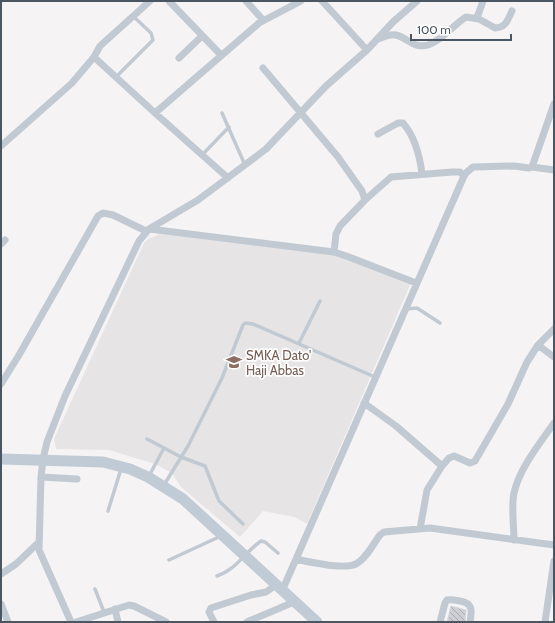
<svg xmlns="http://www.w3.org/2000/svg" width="555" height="623" viewBox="0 0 555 623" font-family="Cabin,sans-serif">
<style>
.education{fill:#e6e4e5}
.building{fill:url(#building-back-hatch);stroke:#d7d9de}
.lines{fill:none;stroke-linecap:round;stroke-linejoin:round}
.lane{stroke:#c1cad2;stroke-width:3.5}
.street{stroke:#c1cad2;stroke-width:7}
.secondary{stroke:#c1cbd6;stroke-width:11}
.labels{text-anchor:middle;stroke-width:3.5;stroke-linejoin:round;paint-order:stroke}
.education-label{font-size:13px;fill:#785e54;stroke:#fff;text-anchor:start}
</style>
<defs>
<pattern id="building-back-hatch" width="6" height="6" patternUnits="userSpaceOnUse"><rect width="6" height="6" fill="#cdcfd5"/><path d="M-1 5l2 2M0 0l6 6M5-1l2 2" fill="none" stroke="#a8abb0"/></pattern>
</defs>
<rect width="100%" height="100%" fill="#f5f3f3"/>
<path class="education" d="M160,234l178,21 72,30 -103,239 -12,-7 -32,-6 -23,26 -59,-50 -9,-14 -17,-9 -46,-14 -53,-1 -2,-10 90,-196 4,-4z"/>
<path class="building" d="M451,606l15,4 -1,12h-18z"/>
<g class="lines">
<path class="lane" d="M116,77l37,-37 -2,-7 -18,-17
M222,113l23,52
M202,155l27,-28
M406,309l11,-1 23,15
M299,343l21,-42
M147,439l34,18 24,9 14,35 24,23
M149,476l15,-28
M164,485l24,-39 34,-68 21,-53 2,-2 8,1 122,53
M108,511l13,-42
M169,560l52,-24
M217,576c19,-6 28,-24 44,-35l4,1 13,11
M95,589l9,23"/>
<path class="street" d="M150,1l-50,45 -6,11 61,56 73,65
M169,1l52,54
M246,1l17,19
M322,1l45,49
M477,18l6,-17
M378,39c5,-2 13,-5 18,-4 12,3 18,14 32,10 15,-5 25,-20 38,-28l13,2 16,9c11,0 13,-9 17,-17
M179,58l23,-22
M263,68l75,89 24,34 3,9 -25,26 -4,8 -2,18
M155,113l104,-90 42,-22
M378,134l20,-11h5c12,14 17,34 19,51
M1,146l71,-63 22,-26
M532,167l22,3
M365,200l26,-23 61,-5h8l4,4
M149,229l185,23 15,5 67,26
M1,244l4,-4
M554,329l-16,16 16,12
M1,384l18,-29 79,-139 5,-3 10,2 33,16
M364,403l32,23 46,40
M41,477l36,2
M420,529l7,-39 15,-24 7,-8 5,-2 16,7 5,-2 33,-57 19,-42 11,-17
M514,540c0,-15 -3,-32 0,-47 5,-24 26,-50 40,-70
M296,559c13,3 48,11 60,5 10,-5 17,-20 24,-29l4,-3 46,-4 124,17
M1,574l15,-10 23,-22
M282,591l182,-415 3,-4 6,-5 41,-1 15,2 3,-1 22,-63
M1,604l7,18
M115,609l3,13
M71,622l-32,-72 2,-73 2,-18 4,-17 18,-46 74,-155 10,-12 49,-29 68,-51 60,-63 41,-36 26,-28 24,-21
M76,622l53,-17 5,1 32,16
M214,622l-5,-10 2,-4 40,-13 15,-3 10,-7
M247,622l47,-20
M440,622l5,-19 2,-3c4,-1 8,0 13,1 13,2 12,10 10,21
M545,622l9,-61"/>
<path class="secondary" d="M1,459l102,3 27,7 18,8 35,22 134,123"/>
</g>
<defs>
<symbol id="school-bare" viewBox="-9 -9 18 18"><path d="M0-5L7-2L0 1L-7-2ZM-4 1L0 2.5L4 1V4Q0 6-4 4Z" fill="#8d6e63" stroke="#fff" stroke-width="2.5" paint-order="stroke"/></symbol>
</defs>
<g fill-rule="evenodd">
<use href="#school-bare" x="223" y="351" width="22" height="22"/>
</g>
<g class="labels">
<g class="education-label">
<text x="246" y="360">SMKA Dato'<tspan x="246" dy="15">Haji Abbas</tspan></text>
</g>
</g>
<rect width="555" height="623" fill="none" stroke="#4a5661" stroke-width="4"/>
<path d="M411 34v6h100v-6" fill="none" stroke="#4a5661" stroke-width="2"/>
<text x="417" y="34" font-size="12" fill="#4a5661" stroke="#ffffff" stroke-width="3" paint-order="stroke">100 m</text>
</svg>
